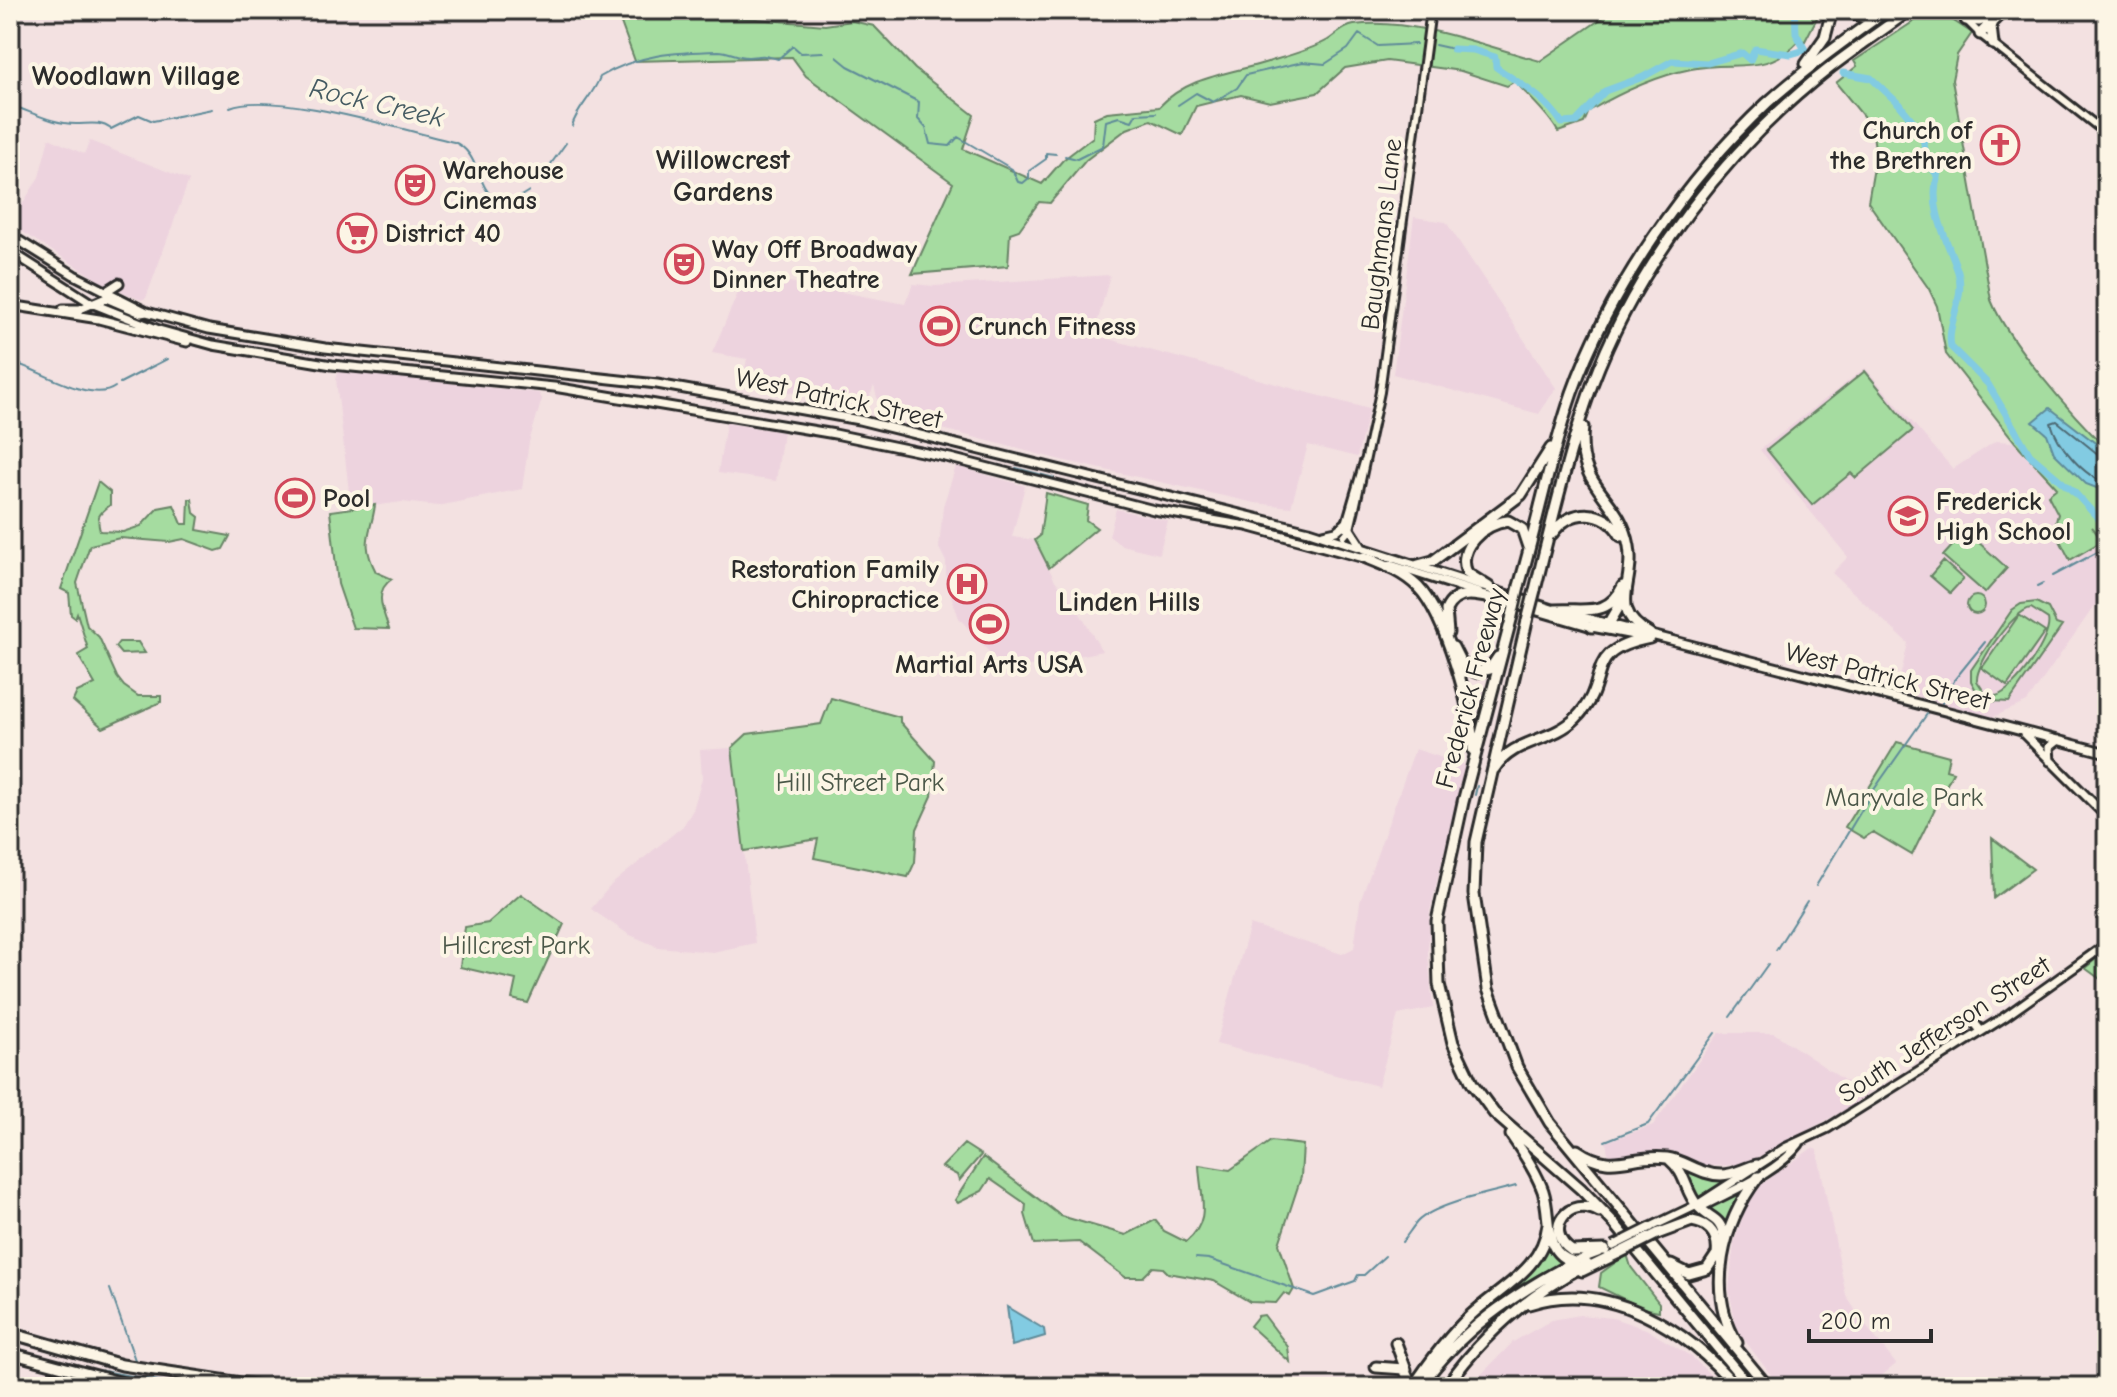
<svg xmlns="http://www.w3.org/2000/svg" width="2117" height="1397" viewBox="0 0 2117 1397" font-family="'Comic Neue',sans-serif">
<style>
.built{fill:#edd3de}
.green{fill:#a5dca0;stroke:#688466;stroke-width:2;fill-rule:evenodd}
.water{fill:#82cbe2;stroke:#5f8b99;stroke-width:2}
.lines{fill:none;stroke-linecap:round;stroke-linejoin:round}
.shore{stroke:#4e6b74;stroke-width:2}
.stream{stroke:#5f8b99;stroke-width:2}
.river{stroke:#82cbe2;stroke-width:7}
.secondary-casing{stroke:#2b2b2b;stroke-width:12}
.primary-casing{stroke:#2b2b2b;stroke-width:13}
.motorway-casing{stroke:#2b2b2b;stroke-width:15}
.secondary{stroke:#fcf5e5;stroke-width:6}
.primary{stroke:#fcf5e5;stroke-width:7}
.motorway{stroke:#fcf5e5;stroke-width:9}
.primary-bridge-casing{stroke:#2b2b2b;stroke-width:13;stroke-linecap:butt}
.motorway-bridge-casing{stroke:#2b2b2b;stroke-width:15;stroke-linecap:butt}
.primary-bridge{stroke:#fcf5e5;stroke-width:7}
.motorway-bridge{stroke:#fcf5e5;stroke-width:9}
.labels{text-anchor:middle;stroke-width:8;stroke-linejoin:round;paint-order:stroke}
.poi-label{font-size:26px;font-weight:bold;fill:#2b2b2b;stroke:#fcf5e5;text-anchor:start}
.street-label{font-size:26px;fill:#2b2b2b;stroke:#fcf5e5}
.park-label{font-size:26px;fill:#4a5748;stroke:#fcf5e5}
.neighbourhood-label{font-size:28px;font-weight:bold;fill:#2b2b2b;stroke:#fcf5e5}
.water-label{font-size:28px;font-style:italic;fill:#455b62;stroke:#fcf5e5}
</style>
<rect width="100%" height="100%" fill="#f3e1e1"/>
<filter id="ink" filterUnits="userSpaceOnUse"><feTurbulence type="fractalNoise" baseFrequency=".0125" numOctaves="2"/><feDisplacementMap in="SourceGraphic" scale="16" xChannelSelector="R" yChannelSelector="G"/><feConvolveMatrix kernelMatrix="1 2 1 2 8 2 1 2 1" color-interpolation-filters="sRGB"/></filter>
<g filter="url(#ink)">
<path class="built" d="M49,138l35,16 6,-13 99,39 -43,118 -5,2 -40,-18 -91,-58 29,-47z
M1414,217l32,5 110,166 -17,26 -146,-40z
M746,274l159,30 8,-20 21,2 176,-11 -16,60 275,74 -12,48 -49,-12 -17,62 -36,-4 -194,-43 -180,-47 -7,-27 -9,21 -123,-24 5,-24 -35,-6z
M1865,368l88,101 43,-28 19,1 92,103v43l-80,114 -34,15 -96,-26 11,-48 -76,-70 16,-16 -88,-107z
M339,371l200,22 3,6 -13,43 -7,47 -84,17 -36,-4 -51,7 -15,-130z
M726,423l57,9 -7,49 -58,-8z
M956,466l69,20 -13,51 23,3 19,39 24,31 24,41 -96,20 -47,-53 -13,-37v-19l-7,-14 4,-42z
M1116,509l52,12 -9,33 -38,-9 -12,-9z
M732,748l23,195 -42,9 -55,-5 -30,-13 -37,-25 20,-24 72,-59 10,-16 9,-32 -2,-28z
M1415,749l50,16 -35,146 -2,43 5,54 -35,7 -20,71 -162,-42 34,-119 92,29 12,-6 6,-46z
M1719,1033h55l95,64 -125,68 -37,1 -38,-14 -60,7 -3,-17 47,-17z
M1812,1148l5,2 29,145 16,26 34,43 -28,23h-88l-43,-57 -8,-40 5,-47 11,-34 14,-23z
M1580,1315l33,3 33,11 46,28 31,30h-254l44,-45 39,-22z"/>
<path class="green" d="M595,10h127l11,7 92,8 27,-4 22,5 41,43 59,46 -11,34 79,35 21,-24 30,-23 1,-19 13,-6 52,-5c30,-32 72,-33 112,-46 17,-5 42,-12 57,-21 10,-6 14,-13 26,-15 58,-8 131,21 186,36l74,-51h207l-16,31 -5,-1c-34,37 -65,20 -109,29 -35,7 -71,24 -102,42l-5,12 -26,9c-9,-18 -29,-34 -43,-51l-8,5 -46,-15 -74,-10 -42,7 -28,25 -47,9 -29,-7 -45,11 -14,29 -31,-15 -24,9 -41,31 -36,43 -11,-1 -20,28 -9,3 -2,33 -96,8 41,-91 -147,-107 -14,-19 -157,4 -18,-49 -5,8 -32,-1 -2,-5z
M1931,10h6l35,23 -15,22 -5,25 39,220c17,42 82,116 116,149v96l-15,-18 10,14 -32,19 -16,-31 4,-15 -10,-19 9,-7 -42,-46 -69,-88 -9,-48 -8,-17 -61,-87 8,-46 -4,-29 -36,-44 21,-17 -3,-5z
M1865,371l48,59 -57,48 -5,-5 -39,32 -45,-55z
M98,482l12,10v13c-11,9 -14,11 -10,26l23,1 18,-6 17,-18 16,-3 8,19h6l1,-25h3l2,14 5,4 -2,13 33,6 -7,13 -7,2 -32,-12 -15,3 -49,-4 -30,7 -13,38 10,43 12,11 18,40 7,9 14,10h23v6l-58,26 -30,-27 4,-9 18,-8 -17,-29 10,-6 -11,-36 -2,5 -4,-3 -2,-22 -8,-4z
M1046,493l42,12 -2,15 11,8 -48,40 -14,-28 5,-4z
M375,505c-4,30 -15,36 1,67l16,7c-19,12 -9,32 -3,50l-36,-1 -15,-44 -8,-73z
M1966,531l41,37 -22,25 -42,-37z
M1943,561l20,18 -13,14 -20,-17z
M1967 605a9 9 0 1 1 18 0a9 9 0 1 1-18 0Z
M2036,602l12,6 8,16 6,2 -53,76 -18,-1 -13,-7 -7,-13v-11l41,-60 9,-6zM2031,608l17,11c5,18 -33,72 -52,77l-11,-3 -8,-12c-2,-17 37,-71 54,-73z
M2019,615l26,17 -38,54 -25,-18z
M119,642h19l7,11 -24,1 -6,-7z
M831,698l69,19v5l35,39 -3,35 -15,33 -2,33 -7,15 -94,-19 4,-19 -74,12 -12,-103 15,-14 74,-10z
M1897,742l52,14 -3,14 7,2 -41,83 -39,-23 -9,6 -19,-11z
M1992,838l41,31 -39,29z
M521,894l43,30 -36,79 -16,-4 4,-19 -56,-13 5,-40 23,-4z
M2107,950v34l-22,-16z
M1271,1141l32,4 -2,32 -22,67 15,45 -4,7 -6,-3 -8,10 -26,-1 -36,-21 -46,-8 -5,-5 -10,-1 -10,10h-18l-46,-35 -45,2 -9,-30 1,-10 -36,-25 -8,12 -24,12 -3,-3 28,-43 78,59 65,19 29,-15 9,11 22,11c27,-23 14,-45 13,-77l31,5z
M964,1144l17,11 -22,26 -2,-6 -15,-8z
M1678,1162l57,14 -37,21z
M1747,1186l-20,41 -17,-19z
M1546,1240l16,22 -68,37z
M1627,1254l4,13 28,36v8l-17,-3 -43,-21 2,-14z
M1264,1315l24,32 2,15 -40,-36 8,-10z"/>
<path class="water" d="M2050,408l57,44v40l-21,-8 -32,-31 -7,-19 -14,-12z
M1007,1307l37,22 1,7 -33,10z"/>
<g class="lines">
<path class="shore" d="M2107,457l-8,-2 -42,-34 -6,2c6,22 33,54 56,60"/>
<path class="stream" d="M1435,45l18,4
M837,57l11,9 71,36 -1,17 8,9 4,16 20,2 8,-9 54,32 6,13 5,1 6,-5v-7l17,-12v-6l10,1
M10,105c22,7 42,19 66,19 14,0 24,-3 35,5l28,-14 14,6 59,-12
M1178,105l18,-12 17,9 24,-14 9,-13 57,-13 22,2 23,-15 11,-15 19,12 38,-2
M230,107c43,-17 173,23 224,35 25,10 22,42 41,58l21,-1 13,-8
M572,126c5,-18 21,-30 28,-49 38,-23 75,-25 119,-26 10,0 20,7 30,6 18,-2 12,-2 29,2l15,-13 8,7 22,-1
M1065,156l12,3 26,-13 3,-25 13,-4 13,4 4,-7 20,-1
M548,168l18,-25
M10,364l2,5 6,-5c22,7 74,40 97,23
M120,383l47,-24
M1016,468l38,10
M2053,576l54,-29
M2037,586l6,-3
M1942,703l13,-24 30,-37
M1475,795l2,-9
M1816,886l57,-95 54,-77
M1776,950l31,-49
M1730,1017l38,-53
M1605,1141l43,-17 67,-91
M1402,1242c5,-6 10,-14 15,-20 17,-18 76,-30 99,-36
M1196,1258l13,1 105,37 41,-15 3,-6h6l21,-19
M110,1289l25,71
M98,1370l93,17"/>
<path class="river" d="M1453,49l20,1 22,7 1,10c24,17 50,31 66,56l14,-1 29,-31 38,-14 29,-16 36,2 34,-10 8,7 5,-11 36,5 14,-4 -9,-17 -1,-23
M1843,73l28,5 28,26 23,28 5,30 11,14c-11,30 11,68 20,96 8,26 -12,51 -7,75l37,37 42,71 45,38 32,35"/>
<defs>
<path id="secondary" d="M1956,10l24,24 127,100
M1345,527l19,-65
M1344,536l6,-7 6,-25 24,-112 51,-382"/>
<path id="primary" d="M10,235l64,40 73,37 62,17 116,19 332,36 202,36 450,111 246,79 552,143
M10,251l81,52 68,27 54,15 119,20 222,22 281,47 115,24 204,52 93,16 121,33
M105,292l14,-9
M10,305l89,14 88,23
M63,309h17l26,-11 35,15 6,-1
M1350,529l11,17
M1323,534l13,-3 10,-8
M1391,565l88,28
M1510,603l82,24 57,11
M2024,734l83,83
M2050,761l-1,-14 9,-7
M1973,1021l8,10
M1697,1205l88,-57 43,-20 178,-112 101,-72
M1651,1227l46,-22 6,1c32,-17 74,-33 96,-62
M1574,1262l24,-9"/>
<path id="motorway" d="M1847,10l15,7 14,-4
M1966,20l13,1 14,-5
M1991,26l2,18
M1980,34l24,-24
M1806,64l19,-27 7,-27
M1583,427c-8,63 37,68 46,119 7,39 -23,63 21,88
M1552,534c19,-27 53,-26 69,2
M1364,557c20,8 39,15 54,30 27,28 55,124 55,163
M1418,565l15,-4 88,-66 30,-47
M1519,586c19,-64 31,-130 53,-193 37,-104 115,-215 195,-290 38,-34 79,-63 120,-93
M1489,587l-22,-14c-11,-25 16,-49 41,-52l14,8 6,18
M1535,590c17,-69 33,-138 57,-205 45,-121 137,-239 239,-318 26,-20 53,-38 79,-57
M1555,610c29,-2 53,8 68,-24
M1512,616l-49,186 -26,119 2,63 14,59 19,40 22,30 87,76 33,34 136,164
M1527,621l-51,221 -2,52 14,95 29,78 33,56 218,264
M1592,627l18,-5 13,-22
M1448,633l-2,-23c11,-24 37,-13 58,-9
M1453,647l8,16 15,9 14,-3 8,-12
M1494,769c20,-31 57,-26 82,-51 38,-39 3,-66 74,-80
M1511,1135c12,17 25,36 32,56 9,27 -2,62 31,71
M1577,1150c36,25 54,3 90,8 19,3 34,17 54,17 13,0 23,-7 36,-10
M1670,1160c16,13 15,31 27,45 13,16 23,9 28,35
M1599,1212c-30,-18 -58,19 -27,39l33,-1
M1657,1234l35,-13c18,3 27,15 25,33l-10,15 -18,5 -18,-9
M1582,1271l37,-18
M1529,1304c77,-26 160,26 207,83
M10,1333l112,32 146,22
M1396,1343l10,27
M1737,1343c-32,-53 -14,-120 21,-166
M10,1353l128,34
M1376,1367l28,2 5,11 -3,7
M1413,1387c17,-26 35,-50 58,-72 30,-28 72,-46 77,-91
M1420,1387c40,-57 94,-93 154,-125
M1446,1387c37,-53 83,-93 141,-123"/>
</defs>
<use href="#secondary" class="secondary-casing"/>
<use href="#primary" class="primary-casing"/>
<use href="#motorway" class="motorway-casing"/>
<use href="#secondary" class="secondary"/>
<use href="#primary" class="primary"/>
<use href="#motorway" class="motorway"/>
<defs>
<path id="primary-bridge" d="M1613,1246l38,-19"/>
<path id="motorway-bridge" d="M1512,616l7,-30
M1527,621l8,-31
M1619,1253l38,-19"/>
</defs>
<use href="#primary-bridge" class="primary-bridge-casing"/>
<use href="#motorway-bridge" class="motorway-bridge-casing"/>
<use href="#primary-bridge" class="primary-bridge"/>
<use href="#motorway-bridge" class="motorway-bridge"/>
</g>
</g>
<defs>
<symbol id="church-ring" viewBox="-11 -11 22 22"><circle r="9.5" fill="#fcf5e5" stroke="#d1495b" stroke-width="1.5"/><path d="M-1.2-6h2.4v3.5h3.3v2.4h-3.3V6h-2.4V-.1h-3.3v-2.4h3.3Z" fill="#d1495b"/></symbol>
<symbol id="theatre-ring" viewBox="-11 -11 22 22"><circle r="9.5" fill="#fcf5e5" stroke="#d1495b" stroke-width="1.5"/><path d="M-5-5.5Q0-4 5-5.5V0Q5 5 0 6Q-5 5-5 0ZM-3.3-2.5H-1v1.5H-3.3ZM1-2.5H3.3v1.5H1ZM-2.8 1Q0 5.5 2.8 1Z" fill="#d1495b"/></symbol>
<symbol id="supermarket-ring" viewBox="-11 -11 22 22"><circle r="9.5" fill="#fcf5e5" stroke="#d1495b" stroke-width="1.5"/><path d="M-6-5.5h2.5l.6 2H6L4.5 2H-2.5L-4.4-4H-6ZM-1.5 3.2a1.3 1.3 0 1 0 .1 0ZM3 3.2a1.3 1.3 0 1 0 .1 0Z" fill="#d1495b"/></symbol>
<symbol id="stadium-ring" viewBox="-11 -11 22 22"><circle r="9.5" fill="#fcf5e5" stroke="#d1495b" stroke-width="1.5"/><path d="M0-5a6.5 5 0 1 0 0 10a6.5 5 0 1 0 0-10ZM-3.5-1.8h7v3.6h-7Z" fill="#d1495b"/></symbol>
<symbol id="school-ring" viewBox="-11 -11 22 22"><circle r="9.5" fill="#fcf5e5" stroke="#d1495b" stroke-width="1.5"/><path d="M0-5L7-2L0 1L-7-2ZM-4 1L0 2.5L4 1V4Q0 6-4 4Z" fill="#d1495b"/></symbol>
<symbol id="hospital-ring" viewBox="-11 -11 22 22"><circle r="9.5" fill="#fcf5e5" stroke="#d1495b" stroke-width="1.5"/><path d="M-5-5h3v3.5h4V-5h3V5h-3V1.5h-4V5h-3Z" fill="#d1495b"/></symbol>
</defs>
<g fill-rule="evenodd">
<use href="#church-ring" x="1978" y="123" width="44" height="44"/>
<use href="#theatre-ring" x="393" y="163" width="44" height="44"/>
<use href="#supermarket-ring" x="335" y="211" width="44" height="44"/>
<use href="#theatre-ring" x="662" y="242" width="44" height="44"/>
<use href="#stadium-ring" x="918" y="304" width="44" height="44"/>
<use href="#stadium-ring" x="273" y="476" width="44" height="44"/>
<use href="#school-ring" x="1886" y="494" width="44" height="44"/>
<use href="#hospital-ring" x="945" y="562" width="44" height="44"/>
<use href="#stadium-ring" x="967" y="602" width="44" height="44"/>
</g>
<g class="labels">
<g class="poi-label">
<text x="1972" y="139" text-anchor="end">Church of<tspan x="1972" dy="30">the Brethren</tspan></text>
<text x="443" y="179">Warehouse<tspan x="443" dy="30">Cinemas</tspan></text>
<text x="385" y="242">District 40</text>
<text x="712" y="258">Way Off Broadway<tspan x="712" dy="30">Dinner Theatre</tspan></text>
<text x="968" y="335">Crunch Fitness</text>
<text x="323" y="507">Pool</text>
<text x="1936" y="510">Frederick<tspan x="1936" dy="30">High School</tspan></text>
<text x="939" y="578" text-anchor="end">Restoration Family<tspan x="939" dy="30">Chiropractice</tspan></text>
<text x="989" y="673" text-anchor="middle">Martial Arts USA</text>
</g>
<g class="street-label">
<text transform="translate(1381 234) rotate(-83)" y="9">Baughmans Lane</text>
<text transform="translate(839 398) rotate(12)" y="9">West Patrick Street</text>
<text transform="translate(1888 676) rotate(14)" y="9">West Patrick Street</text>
<text transform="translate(1470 688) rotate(-75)" y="9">Frederick Freeway</text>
<text transform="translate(1944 1029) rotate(-33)" y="9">South Jefferson Street</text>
</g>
<g class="park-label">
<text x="860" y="791">Hill Street Park</text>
<text x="1904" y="806">Maryvale Park</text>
<text x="516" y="954">Hillcrest Park</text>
</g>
<g class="neighbourhood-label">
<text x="136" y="85">Woodlawn Village</text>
<text x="723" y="169">Willowcrest<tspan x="723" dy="32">Gardens</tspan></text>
<text x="1129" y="611">Linden Hills</text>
</g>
<g class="water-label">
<text transform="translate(377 102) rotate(13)" y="10">Rock Creek</text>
</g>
</g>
<rect width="2117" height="1397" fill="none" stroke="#fcf5e5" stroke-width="40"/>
<rect x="20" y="20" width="2077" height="1357" fill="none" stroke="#2b2b2b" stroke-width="3" filter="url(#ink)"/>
<path d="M1809 1329v12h122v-12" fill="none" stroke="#2b2b2b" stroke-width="4"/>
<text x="1821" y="1329" font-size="24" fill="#2b2b2b" stroke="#fcf5e5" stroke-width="6" paint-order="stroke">200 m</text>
</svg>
